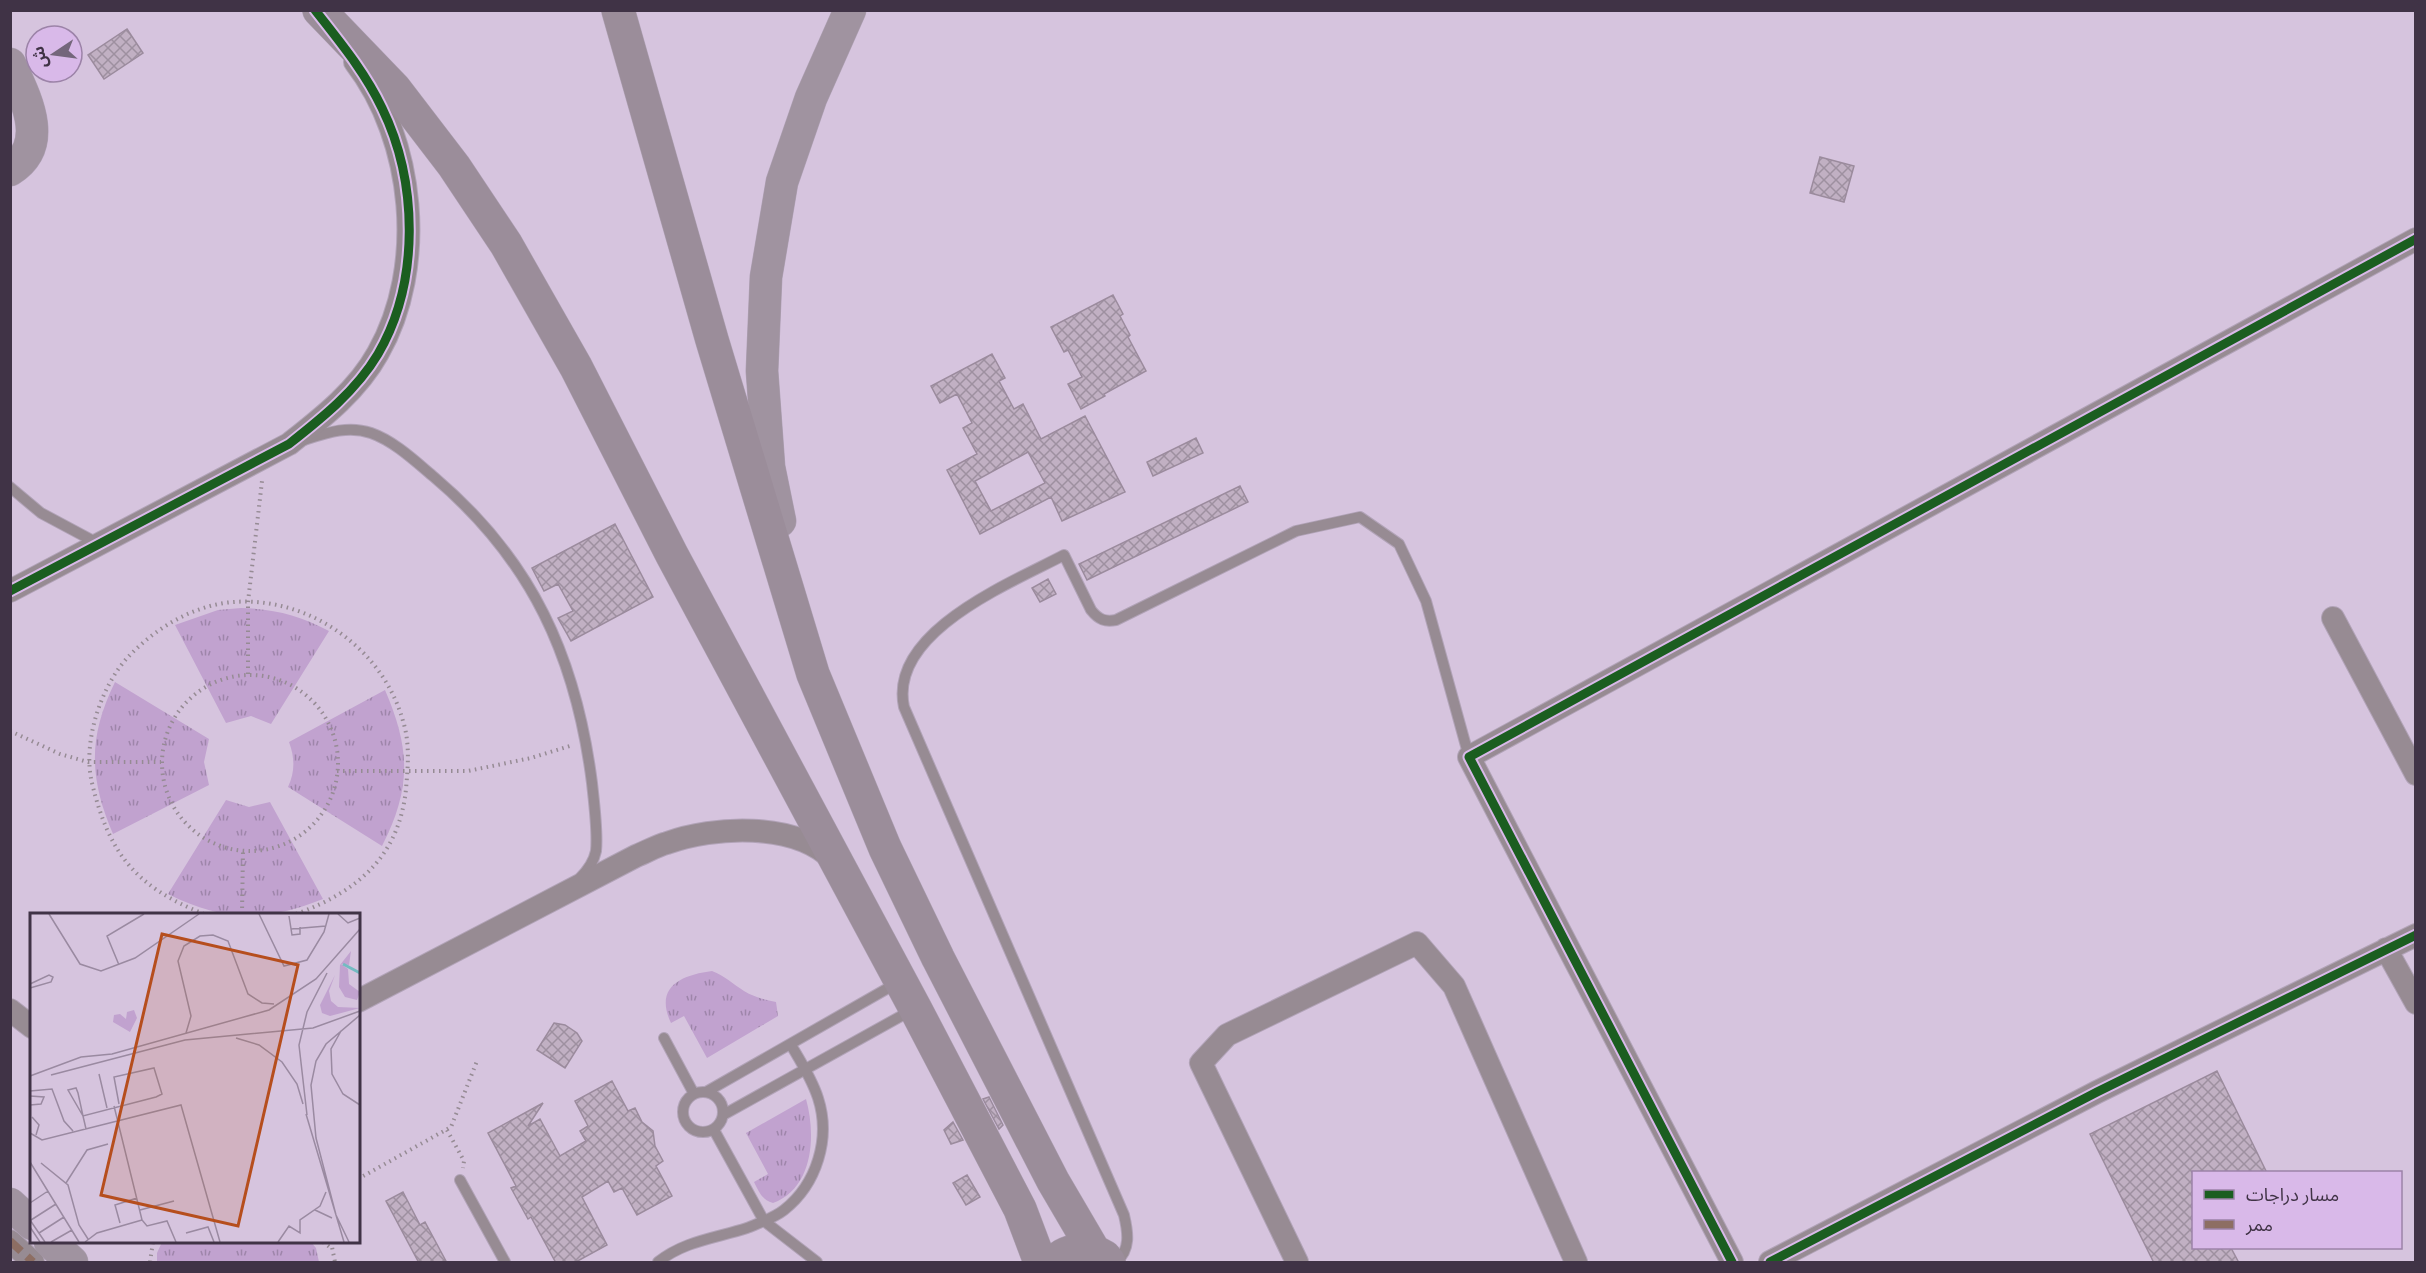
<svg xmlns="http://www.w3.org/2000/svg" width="2426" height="1273" viewBox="0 0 2426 1273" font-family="Signika,'Noto Sans Arabic',sans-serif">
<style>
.grass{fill:url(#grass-tufts)}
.building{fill:url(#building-cross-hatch);stroke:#9b8b9d;stroke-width:1.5;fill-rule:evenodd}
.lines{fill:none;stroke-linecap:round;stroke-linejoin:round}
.lane-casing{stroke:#b1a3b7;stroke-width:12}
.street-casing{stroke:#b1a3b7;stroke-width:24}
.secondary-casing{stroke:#b1a3b7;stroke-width:33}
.primary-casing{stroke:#b1a3b7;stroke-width:34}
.path{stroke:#968b94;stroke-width:4;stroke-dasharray:1.5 4.5;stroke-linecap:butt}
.lane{stroke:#978b93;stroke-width:10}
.street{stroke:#978b93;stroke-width:22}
.secondary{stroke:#a093a0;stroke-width:32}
.primary{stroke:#9b8d9a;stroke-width:33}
.quiet{stroke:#8d6e63;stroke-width:8;stroke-dasharray:15 8;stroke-linecap:butt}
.cycleway-casing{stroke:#d9b9e9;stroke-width:13}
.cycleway{stroke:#1b5e20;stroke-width:9}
.inset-river{fill:none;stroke:#73bbc2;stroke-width:3}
.inset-road{fill:none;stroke:#9a8aa1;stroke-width:1.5}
.view{fill:#b64e1d;fill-opacity:0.15;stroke:#b64e1d;stroke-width:3}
.inset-edge{fill:none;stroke:#403346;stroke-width:3}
</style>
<defs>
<pattern id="grass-tufts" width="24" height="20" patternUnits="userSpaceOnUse" patternTransform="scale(1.5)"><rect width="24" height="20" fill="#c1a2cf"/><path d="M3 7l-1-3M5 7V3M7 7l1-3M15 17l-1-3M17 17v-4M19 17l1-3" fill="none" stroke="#9e85aa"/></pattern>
<pattern id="building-cross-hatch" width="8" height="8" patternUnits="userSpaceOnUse" patternTransform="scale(1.5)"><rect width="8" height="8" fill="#c1b0c3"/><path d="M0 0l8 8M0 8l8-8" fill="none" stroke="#9e90a0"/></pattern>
</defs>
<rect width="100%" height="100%" fill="#d6c4de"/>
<path class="grass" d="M241,608c33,1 58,7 88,23l-58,93 -20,-8 -25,7 -51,-98 43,-15z
M115,682l94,57 -5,23 5,23 -96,49c-24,-56 -25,-97 2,-152z
M385,690c26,60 26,99 -3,156l-94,-59c7,-15 7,-29 1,-45z
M226,800l23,7 21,-5 53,97c-58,23 -99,23 -155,-5z
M712,971c13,5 21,13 32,20 10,6 21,9 32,11l2,14 -71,42 -23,-42 -13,7c-17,-36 10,-48 41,-52z
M806,1099c10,35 8,89 -33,104 -11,-3 -14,-11 -19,-21l14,-8 -22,-41z
M162,1242h149l5,6 3,14h-162v-9z"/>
<path class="building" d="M127,29l16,24 -39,26 -16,-24z
M1820,157l34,9 -10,36 -34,-9z
M1113,295l10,19 -3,2 10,19 -2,2 18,34 -42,23 1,2 -24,13 -13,-25 14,-7 -14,-27 -4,2 -13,-25z
M992,354l13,24 -6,3 15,28 9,-5 18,35 44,-23 40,76 -63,29 -11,-24 -71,37 -33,-64 30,-16 -14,-26 9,-5 -15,-29 -17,9 -9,-17zM1028,452l17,31 -54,28 -16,-30z
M1196,438l7,15 -50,23 -6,-14z
M1240,486l8,16 -161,78 -8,-16z
M615,524l38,73 -82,44 -13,-23 15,-7 -15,-27 -14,7 -12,-23z
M1048,579l8,15 -16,8 -8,-14z
M554,1023l11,2 12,8 5,8 -17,27 -28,-18z
M2217,1071l50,102h-74v75h38l8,15h-85l-64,-129z
M612,1081l16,30 7,-3 7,14 11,9 2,15 8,15 -7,5 16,30 -35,19 -15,-27 -8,4 -6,-11 -26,16 25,48 -33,18h-18l-25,-46 -3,2 -17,-31 5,-2 -28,-53 55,-30 -15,23 12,-7 20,37 26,-15 -6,-10 8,-5 -13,-25z
M989,1097l14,28 -4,4 -16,-30z
M953,1122l10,18 -12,4 -7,-14z
M967,1175l13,22 -14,8 -13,-22z
M403,1192l17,33 5,-3 22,41h-28l-33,-62z"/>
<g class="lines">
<defs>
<path id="lane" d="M304,440c22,-7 44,-15 67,-7 23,8 44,28 63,44 98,83 142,180 158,306 2,19 6,49 4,68 -2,10 -9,20 -16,27
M10,487l31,26 58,31
M664,1038l30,56
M683 1112a20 20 0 1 1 40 0a20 20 0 1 1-40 0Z
M706,1092l191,-109
M723,1115l189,-105
M714,1130l50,91 53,41
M460,1180l45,82
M658,1262c26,-21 58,-24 89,-34 12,-5 27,-10 37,-18 33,-26 47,-72 34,-112 -6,-19 -17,-36 -27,-53
M1116,1262c15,-12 12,-30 8,-47l-220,-508c-16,-75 107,-124 160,-152l27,55c8,10 14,12 25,10l180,-89 64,-14 39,27 27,57 43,156"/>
<path id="street" d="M10,591l279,-147c33,-26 68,-53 89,-91 49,-86 37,-213 -23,-291
M2333,618l83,156
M2386,949l30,54
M358,1001l278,-145c10,-4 20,-10 31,-13 47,-17 127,-21 165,16
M10,1010l22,17
M10,1241l23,21
M1297,1262l-96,-199 26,-28 190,-92 37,43 122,276
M1732,1262l-263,-505 947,-518
M1770,1262l327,-170 319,-157"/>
<path id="secondary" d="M10,64c15,33 41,80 0,106
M780,521l-11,-54 -7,-96 4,-94 16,-95 29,-84 39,-88
M10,1204l22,20
M50,1242l22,20"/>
<path id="primary" d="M319,10l76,79 59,77 52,78 70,123 96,188 243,453 105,201 20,53
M618,10l94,330 101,334 72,174 53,110 115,223 41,70 11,6 4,5
M1055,1262c10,-12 24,-13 39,-11"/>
</defs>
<use href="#lane" class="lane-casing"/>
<use href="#street" class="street-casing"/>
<use href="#secondary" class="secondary-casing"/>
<use href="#primary" class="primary-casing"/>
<path class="path" d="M248,674v-72l14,-121
M162 763a88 88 0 1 1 176 0a88 88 0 1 1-176 0Z
M10,731l50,23 28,8h73
M337,771h131l63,-13 42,-13
M204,914c-68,-27 -95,-60 -112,-131 -10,-40 9,-98 37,-127 25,-26 58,-47 95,-53 78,-11 158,42 179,118 7,22 5,45 3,68 -7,68 -49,103 -110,125
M242,914l1,-63
M447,1130l17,31 -1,7
M358,1179l93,-52 26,-66
M323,1242l8,6
M331,1242l4,20
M150,1262l3,-20"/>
<use href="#lane" class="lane"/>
<use href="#street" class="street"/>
<use href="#secondary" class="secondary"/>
<use href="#primary" class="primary"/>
<path class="quiet" d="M10,1241l23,21"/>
<defs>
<path id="cycleway" d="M10,591l279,-147c33,-26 67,-53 89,-90 42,-72 40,-172 4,-246 -17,-36 -42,-66 -67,-98
M1732,1262l-263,-505 947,-518
M1770,1262l327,-170 319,-157"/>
</defs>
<use href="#cycleway" class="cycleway-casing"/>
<use href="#cycleway" class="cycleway"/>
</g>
<g transform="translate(30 913)">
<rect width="330" height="330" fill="#d6c4de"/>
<path d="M321,38l-2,14 -8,-1 7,5 1,15 11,8 -3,8 -12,-3 -6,-10 1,-22zM305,62l-6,16 2,10 7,6 22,1 -30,8 -8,-3 -2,-8zM104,97l3,8 -7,14 -17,-10 1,-7 6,-1 6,5 1,-7z" fill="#c1a2cf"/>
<path class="inset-river" d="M313,51l17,9"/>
<path class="inset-road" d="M19,1l31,50 21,7 34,-13 64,-44M229,1l25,52 23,-6 17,-28 5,-18M308,1l10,9 12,-5M259,3l3,19 8,-1v-7M261,16l35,-3M89,52l-12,-29 37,-22M0,71l19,-9 4,2 -2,5 -21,6M311,118l-10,18 1,25 11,20 17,11M156,120l5,-17 -13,-55 6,-15 16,-10 13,-1 15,6 20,53 14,9 12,1M206,125l23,7 23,17 15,22 6,20M69,161l8,34M21,162l134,-35 128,-12 47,-17M0,163l51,-19 31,-3 157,-44 47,-31 44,-50M0,178l22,-2 12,32 9,10M0,183l14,1 -3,7 -11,1M84,193l28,114 5,6 20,-5 9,21M276,201l38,128M277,202l-8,-70 8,-33 20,-39M2,204l7,8 -3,10M56,216l-3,-13 -5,-23 -2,-5 -8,2 15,26 73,-19 6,-3 -8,-26 -40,9 5,27M0,220l12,7 139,-35 39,137M0,249l49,80M11,250l27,22 11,40 9,14M36,270l21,-33 21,-6M0,290l18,-12M110,297l34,-9M285,297l17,8M0,307l15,22M1,307l25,-16M90,310l-5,-18 22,-7M0,314l10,15M9,320l25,-16M156,320l22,-6 6,15M21,329l21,-12M55,329l12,-9 45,-13M248,329l11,-16 11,7v-13l20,-14 6,-14M319,329l-13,-27 -20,-77 -5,-53 5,-24 10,-17 34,-29"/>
<path class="view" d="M132,21l136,31 -60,261 -137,-31z"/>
<rect width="330" height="330" class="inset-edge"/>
</g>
<rect width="2426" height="1273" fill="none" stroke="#403346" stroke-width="24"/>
<rect x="2192" y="1171" width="210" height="78" fill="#d9b9e9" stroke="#9c83a8" stroke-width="1.5"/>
<rect x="2204" y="1190" width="30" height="9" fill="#1b5e20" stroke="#9c83a8" stroke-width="1.5"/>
<text x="2246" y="1201" font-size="18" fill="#403346">مسار دراجات</text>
<rect x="2204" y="1220" width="30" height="9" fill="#8d6e63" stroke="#9c83a8" stroke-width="1.5"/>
<text x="2246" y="1231" font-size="18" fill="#403346">ممر</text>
<g transform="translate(54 54) rotate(257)"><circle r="28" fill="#d9b9e9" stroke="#9c83a8" stroke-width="1.5"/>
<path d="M0-4.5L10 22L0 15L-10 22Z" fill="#74667b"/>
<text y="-9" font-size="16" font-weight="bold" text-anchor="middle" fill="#403346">ش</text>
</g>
</svg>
